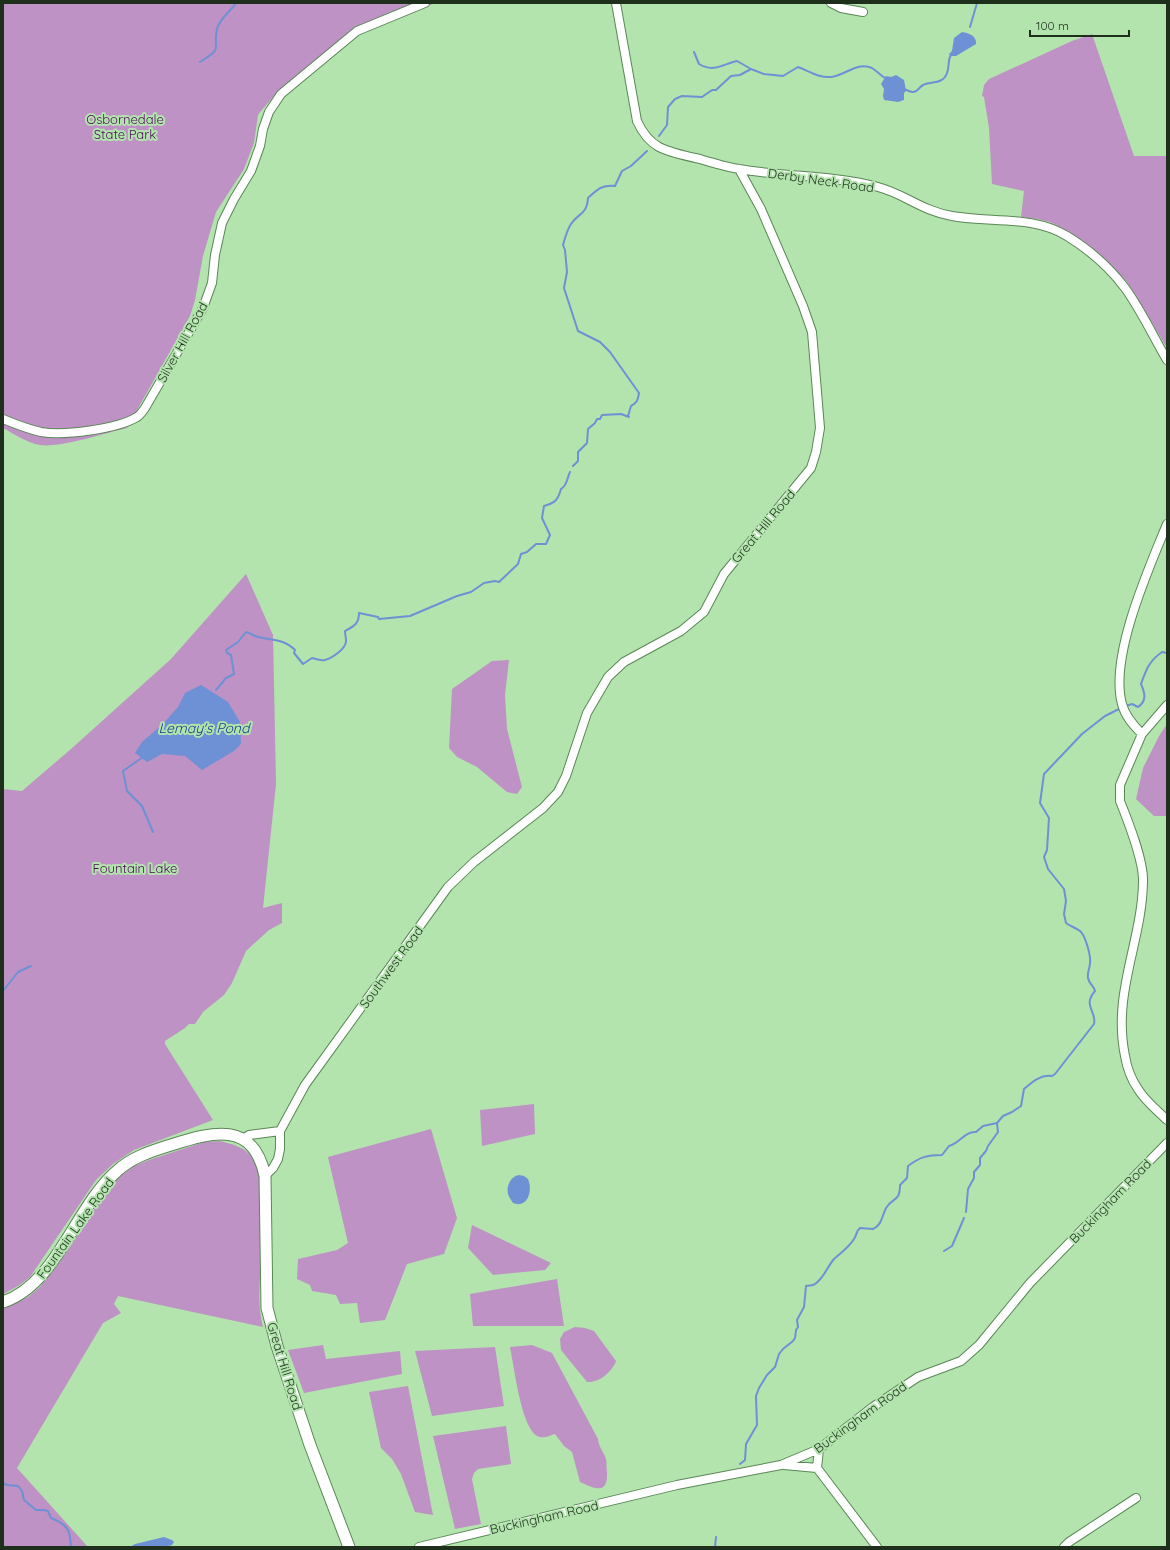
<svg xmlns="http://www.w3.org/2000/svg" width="1170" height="1550" viewBox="0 0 1170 1550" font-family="Quicksand,sans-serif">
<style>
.green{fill:#be92c4}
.water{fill:#6d91d4}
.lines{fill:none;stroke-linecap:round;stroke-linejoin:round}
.stream{stroke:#6d91d4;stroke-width:2}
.minor-casing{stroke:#5a8756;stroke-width:10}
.major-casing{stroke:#5a8756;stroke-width:13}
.minor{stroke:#fff;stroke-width:8}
.major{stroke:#fff;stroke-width:11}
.labels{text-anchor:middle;stroke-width:4;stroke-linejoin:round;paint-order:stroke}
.park-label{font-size:13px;fill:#4e0658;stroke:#b3e4ae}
.street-label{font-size:13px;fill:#1e301c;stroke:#b3e4ae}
.water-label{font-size:14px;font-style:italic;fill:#153c8b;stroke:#b3e4ae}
</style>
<rect width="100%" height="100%" fill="#b3e4ae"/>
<path class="green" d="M3,3h433l-38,13 -49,22 -74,57 -14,16 -3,4 -4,28 -10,26 -28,43 -13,44 -8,44 -5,16 -63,112c-22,5 -66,20 -87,17 -13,-2 -26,-11 -37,-17z
M1092,34l42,122h33v192l-40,-66 -16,-16 -43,-35 -18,-9 -13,-3 -16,-2 3,-26 -32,-7 -3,-56 -5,-31 -2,-1 2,-11 5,-6 83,-38z
M246,574l27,61 3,149 -13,124 19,-5v20l-13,7 -23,21 -14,32 -8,12 -21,17 -8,12h-6l-4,4 -20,13v3l48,76 -79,30 -21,14 -17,16 -66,97 -12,9 -15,8v-505l19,2 49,-42 100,-90z
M509,660l-4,35 2,34 15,58 -5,7 -10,-2 -30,-25 -20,-10 -8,-9 3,-59 40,-28z
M1167,724v92h-13l-18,-17 7,-31 16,-32z
M534,1104l1,30 -53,12 -2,-36z
M431,1129l26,89 -13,36 -37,10 -22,56 -25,3 -3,-20 -17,1 -4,-9 -24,-4 -2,-6 -13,-6 1,-20 39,-9 11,-7 -20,-86z
M220,1141c12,3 26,6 33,18 9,14 8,33 8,48 0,18 0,35 0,53 -1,22 -4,44 2,67l-145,-31 -4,8 7,9 -18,10 -86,145 71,79h-85v-238l25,-12 12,-10 30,-40 36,-57 10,-11 18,-13 15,-6 55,-18z
M472,1225l79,38 -6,7 -52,5 -25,-27z
M557,1279l7,47h-91l-3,-32z
M575,1327l10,1 9,3 22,30c-4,11 -17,22 -29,21l-26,-32 -1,-11 4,-7z
M323,1345l3,14 74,-8 2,23 -98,19 -16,-43z
M532,1345l20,8 46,86c1,9 6,13 8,20 1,4 0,9 1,13 1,23 -12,17 -27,10l-8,-30 -8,-6 -9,-12c-6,2 -12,5 -18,2 -16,-9 -23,-70 -27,-89z
M495,1347l9,59 -72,10 -17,-65z
M408,1386l25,129 -18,-3 -14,-38 -9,-15 -11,-11 -12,-56z
M506,1426l5,38 -33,5 -4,4 -2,6 9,45 -26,5 -22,-93z"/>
<path class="water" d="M962,32c7,1 15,4 14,12l-20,12h-6l-1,-2 3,-3 2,-13z
M896,75l8,5 2,11 -2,2v7l-6,2 -14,-2 -1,-4 1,-7 -3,-5 5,-8 5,1z
M201,685l27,17 12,20 1,22 -7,7 -32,19 -17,-14 -23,-2 -15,8 -12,-9 7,-11 21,-18 15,-17 7,-14z
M519,1175l5,1 4,3c5,11 0,30 -15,24 -2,-3 -4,-6 -5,-9 -2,-8 3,-18 11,-19z
M164,1537l8,3 2,2 -2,3 -7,2h-35l5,-3z"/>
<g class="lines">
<path class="stream" d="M970,27l7,-24
M694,52l5,12c15,9 24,0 38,-3l14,8
M200,62c25,-15 12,-12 17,-33 2,-10 14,-18 19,-26
M904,89c3,1 6,3 9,3 5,0 6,-5 10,-7 7,-4 20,0 24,-12 3,-7 0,-12 4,-18
M659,136l8,-11 1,-18 7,-8 7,-3 20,1 10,-7h4l15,-14 9,-1 11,-6 13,5 19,2 15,-9c11,4 20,11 33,10 13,-1 27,-16 41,-9 5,3 8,7 13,10
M573,466l5,-5v-9l9,-9 1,-14 7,-6 2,-4h3l2,-4 19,-1 8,3 -1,-1 3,-10c6,-3 7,-6 8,-13l-29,-41 -10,-10 -22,-11 -14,-43 3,-16 -2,-22 -2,-5c2,-7 4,-15 8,-21 7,-11 16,-9 17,-26 10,-9 13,-13 27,-12l7,-15 9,-5 16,-15
M216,690l10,-12 8,-4 -3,-19 -4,-2 -1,-3 12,-8 8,-10c4,1 8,4 12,5 14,3 26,2 37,13l-1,3 9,11 9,-6c4,1 8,3 13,2 7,-2 21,-11 21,-19 0,-4 -1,-7 -1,-10 9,-5 14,-7 14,-18l19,4 1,2 31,-3 47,-20 14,-4 13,-9 11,-2 4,1 19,-18 3,-10 6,-2 9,-8h10l4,-9 -8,-17 2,-12c11,-3 14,-6 17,-17 6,-3 6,-11 9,-17
M1126,706l6,-2 6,3c9,-6 7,-14 3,-23 5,-14 8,-23 21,-32l5,1
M143,757l-20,14 4,20 15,15 11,26
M3,991l15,-19 13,-6
M966,1212l2,-23 6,-11v-6l6,-7v-7l6,-7 2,-5 10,-14 -1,-9
M944,1251l8,-5 12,-28
M740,1464l5,-4 1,-16 11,-19 -1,-29 3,-8 8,-13 8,-8 4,-13 4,-5 10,-8 2,-3 1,-8 2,-3 -1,-7 7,-13 2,-21c3,-1 7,0 9,-2 9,-6 12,-17 19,-25 6,-5 16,-13 20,-20 3,-4 2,-8 6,-11l13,1c9,-4 9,-13 13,-21 7,-11 14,-6 14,-23l7,-7 1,-12c12,-9 19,-11 34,-11l7,-9c10,-2 16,-15 27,-14l7,-6 14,-3 6,-7 9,-4 9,-6 3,-17c8,-7 17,-15 28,-13l3,-2 39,-50c3,-13 -12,-18 1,-33 -1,-5 -6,-7 -7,-13 -1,-6 2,-10 2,-15 1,-8 -5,-28 -10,-32 -4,-3 -10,-5 -14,-8l-2,-9 2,-13 -2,-12 -16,-20 -4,-12 3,-7 2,-32 -9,-15 4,-29 38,-40 23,-18 14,-7
M3,1483l4,2 11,1 4,5 2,9 12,10h7l5,1 3,7c17,7 19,11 20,29
M715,1547l1,-10"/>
<defs>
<path id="minor" d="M616,3l21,118c5,11 11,20 22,26 12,6 27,9 41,12 13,4 26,8 39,10 46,8 94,6 139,18 27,7 44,24 74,29 38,7 81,-1 115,20 21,13 43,32 58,52 16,22 28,48 42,72
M831,3l10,5 22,4
M3,419c12,5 25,10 38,13 23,4 76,-3 96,-15 3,-2 6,-6 8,-9l58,-100 9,-25 3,-28 7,-32 12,-24 17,-28 9,-25 3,-17 6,-17 12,-18 76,-63 68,-28
M1167,705l-25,29 -22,51v16c8,20 24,60 23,81 -1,60 -31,111 -18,174 2,12 6,23 13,33 7,12 19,21 29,31
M1142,734c-9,-9 -17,-18 -20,-30 -13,-47 27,-136 45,-180
M243,1139l6,-4 31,-4
M265,1176l8,-8 5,-9 2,-10v-18l25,-46 143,-198 26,-25 69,-54 15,-16 8,-16 21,-63 21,-36 16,-15 57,-31 23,-19 20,-38 87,-106 5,-16 4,-24 -8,-96 -9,-26 -42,-97 -22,-40
M819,1449l-2,19 60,79
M784,1465l33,3
M419,1547l258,-62 104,-20 38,-16 54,-42 45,-30 43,-16 18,-16 51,-62 137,-140
M1064,1547l5,-5 67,-44"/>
<path id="major" d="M3,1302c54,-18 72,-95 114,-131 15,-14 35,-20 54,-26 42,-13 82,-25 94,31l2,132 10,38 33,99 39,102"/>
</defs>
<use href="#minor" class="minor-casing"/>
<use href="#major" class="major-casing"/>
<use href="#minor" class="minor"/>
<use href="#major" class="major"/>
</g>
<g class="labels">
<g class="park-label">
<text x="125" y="124">Osbornedale<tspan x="125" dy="15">State Park</tspan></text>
<text x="135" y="873">Fountain Lake</text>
</g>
<g class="street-label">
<text transform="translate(821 180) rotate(8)" y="5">Derby Neck Road</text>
<text transform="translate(182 342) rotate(-61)" y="5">Silver Hill Road</text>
<text transform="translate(763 526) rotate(-50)" y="5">Great Hill Road</text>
<text transform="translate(391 967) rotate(-54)" y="5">Southwest Road</text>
<text transform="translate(1110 1201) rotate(-46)" y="5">Buckingham Road</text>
<text transform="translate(75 1228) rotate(-54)" y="5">Fountain Lake Road</text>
<text transform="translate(285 1366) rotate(73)" y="5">Great Hill Road</text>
<text transform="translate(860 1417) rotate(-36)" y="5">Buckingham Road</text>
<text transform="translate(544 1517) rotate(-13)" y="5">Buckingham Road</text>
</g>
<g class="water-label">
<text x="204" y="733">Lemay's Pond</text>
</g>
</g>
<rect width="1170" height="1550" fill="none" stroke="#1e301c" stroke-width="8"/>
<path d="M1030 30v6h99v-6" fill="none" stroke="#1e301c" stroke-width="2"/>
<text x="1036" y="30" font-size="12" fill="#1e301c" stroke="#b3e4ae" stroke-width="3" paint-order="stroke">100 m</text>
</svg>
